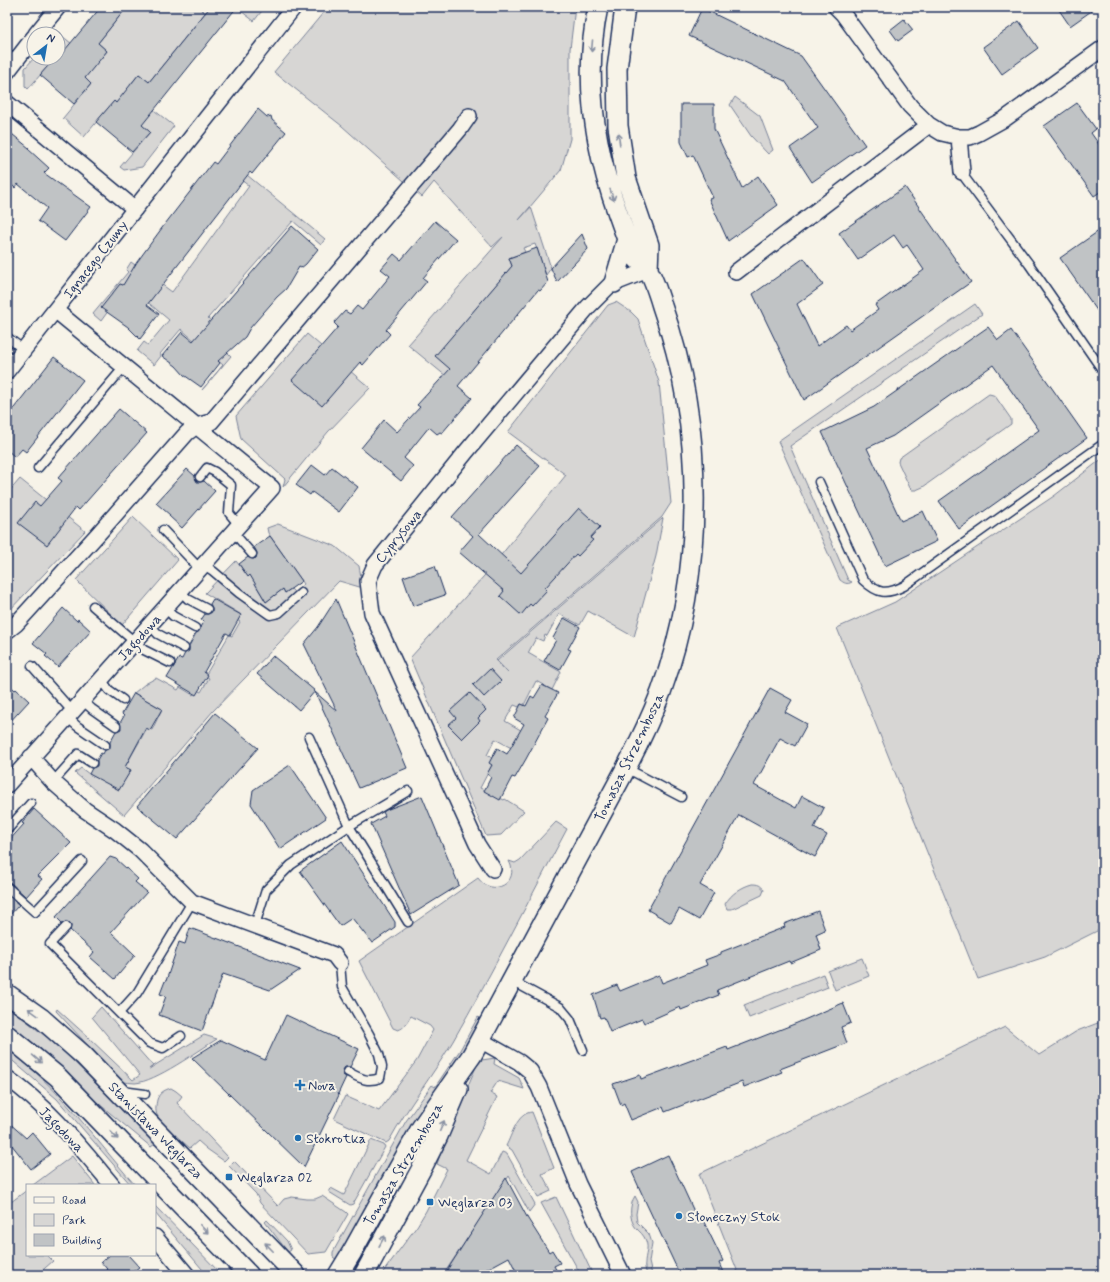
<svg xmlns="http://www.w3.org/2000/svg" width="1110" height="1282" viewBox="0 0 1110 1282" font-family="Mynerve,sans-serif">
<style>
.green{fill:#d7d6d4;stroke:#798299}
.building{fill:#c0c3c5;stroke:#1b2f5e}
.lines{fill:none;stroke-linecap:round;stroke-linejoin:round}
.service-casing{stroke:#1b2f5e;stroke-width:11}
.minor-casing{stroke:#1b2f5e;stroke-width:18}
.tertiary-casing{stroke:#1b2f5e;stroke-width:22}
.service{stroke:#f7f3e8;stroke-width:8}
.minor{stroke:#f7f3e8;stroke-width:15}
.tertiary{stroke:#f7f3e8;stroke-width:19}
.oneway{stroke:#8991a3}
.poi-dot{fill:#1f6fb2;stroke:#f7f3e8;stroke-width:1.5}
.labels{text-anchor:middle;stroke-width:4;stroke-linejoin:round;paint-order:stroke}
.street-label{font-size:14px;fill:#1b2f5e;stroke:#f7f3e8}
.poi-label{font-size:14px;fill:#1b2f5e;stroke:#f7f3e8;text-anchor:start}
</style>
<rect width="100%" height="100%" fill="#f7f3e8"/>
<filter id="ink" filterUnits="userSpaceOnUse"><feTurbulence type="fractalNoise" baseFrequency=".025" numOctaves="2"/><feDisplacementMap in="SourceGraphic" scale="8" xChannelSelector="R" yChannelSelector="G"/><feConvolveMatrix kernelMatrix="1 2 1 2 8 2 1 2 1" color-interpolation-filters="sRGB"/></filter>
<g filter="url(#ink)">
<path class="green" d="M127,7h75l-1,2 4,4 -56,69 -10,-8 -9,11 13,10 -3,4 34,27 -32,41 -18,3 -4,-3 30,-35 -36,-31 -30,36 -21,-19 28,-34 -33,-27v-23h-6l3,-4 28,23 16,8 8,-10 -9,-8z
M237,7h28l-11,14 -17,-13z
M328,7h247l-5,42v90l-9,31 -42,50 12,-13 20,61 -5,7 -11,-31 -12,4 2,4 -16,6 3,8 -76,90 27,23 -5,7 -50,-41 95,-108 -11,10 -58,-65 -12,15 -80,-71 -68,-54z
M34,58h21l-27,31 -3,-3v-18z
M735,97l25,19 13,34 -5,4 -17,-18 -21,-31z
M225,157l100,82 -4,6 -28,-24 -85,97 27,24 -8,10 4,4 -29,34 21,-25 -42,-36 -21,25 1,2 -7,9 -17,-14 7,-9 4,3 21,-25 -42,-35 -26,36 -8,-7 35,-42 -2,-2 5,-8 41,30 77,-106 -29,-22z
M616,302l15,10 7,7 21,63 12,121 -9,14 -166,143 12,13 -11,-12 166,-143 -7,38 -22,81 -46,-26 -8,14 -21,-11 -12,22 -2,-1 -2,6 -7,-3 -8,15 33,19 -9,18 -16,-9 -12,24 -3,-1 -2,3 -5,-2 -9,16 28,16 -9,18 -29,-16 -8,16 5,3v7l-12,23 24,12 1,-1 19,12 -23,24 -15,1 -76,-178 74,-82 82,-101 -58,-43 100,-127z
M975,304l7,10 -192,132 58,134 4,2c-5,3 -8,1 -12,-2l-62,-139z
M307,334l63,54 -42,44 -45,55 2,-8 -44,-40 -5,-23z
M989,394l4,1 2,1 16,23v5l-88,63 -7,3h-4l-2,-2 -12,-26 1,-4z
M1103,458v470l-58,29 -67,22 -141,-351 58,-26 159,-106z
M20,479l65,52 -78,82v-119z
M133,517l45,43 -56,65 -46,-45z
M278,524l57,22 24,20 4,22 -24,-7 -126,130 -89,104 -49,-42 6,-5 8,6 36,5 6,-9 -6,-3 22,-39 5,2 10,-21 -28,-16 11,-9 11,-6 22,12 2,-3 13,8 4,-5 4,2 8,-14 -4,-2 24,-41 3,1 8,-14 -3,-2 3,-6 -35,-21 31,-32 12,15 4,-2 5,13 9,15 17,-13 2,4 6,-4 3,3 10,-8 -36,-51 -1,-5z
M556,822l11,7c-38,71 -74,142 -114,212 -20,34 -45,65 -64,100l-3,2 -52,-24 11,-23 34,15 38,-51 16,-30 -3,-4 -19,-10c-4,6 -6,12 -13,14l-5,-2 -34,-67 119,-83c14,20 43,5 31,-17l6,2 5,-3z
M752,884c6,0 9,1 12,6l-2,5 -30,14h-5l-2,-5c6,-10 16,-17 27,-20z
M862,958l7,18 -34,14 -7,-19z
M823,974l5,13 -79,31 -5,-13z
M7,1007c56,38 101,89 148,137l-4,3 -59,-49 -52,-50 -33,-25z
M101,1007l52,59 -4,3 55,-34 13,4c-19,12 -62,43 -82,44 -4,0 -9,-1 -13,-1l-66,-71 1,-2 31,28 45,43 7,-5 -48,-58z
M478,1017l3,2 -14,25 -130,216 -4,-3v-5l73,-131 26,-36 3,2 25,-37z
M1103,1021v254h-364l-40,-101 306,-147 34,28 38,-24z
M7,1049c51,37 87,89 128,136h-4l-74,-86 -50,-43z
M495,1058l-1,6 25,14 5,11 -26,-8 -8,12 7,4 -31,63 25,14 11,-22 5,2 28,50 -6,8 -20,-36 -66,99h-62l36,-49 9,-15 21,-42 -10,-5 10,-30 29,-67 6,-7z
M171,1088l5,3 6,5 -5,7 51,54 -4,4 -17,-12 -9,-8 -8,7c-8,-7 -29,-23 -33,-33 -2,-5 -1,-10 0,-15 2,-7 7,-10 14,-12z
M532,1112l22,56 -12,6 9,17 -13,6 -26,-47 -6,-4c6,-11 11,-33 26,-34z
M371,1140l13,5 1,2 -32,57 -3,1 -21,-13v-2l2,-2 13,7z
M72,1156l23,29h-62z
M234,1161l44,45 6,-7 8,-2 15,2h8l7,-3 24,16 2,2 -22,38 -18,2 -48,-51 -4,-9 -27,-28z
M27,1190v65h20l6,6 -16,14h-30v-70z
M635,1196l3,6 -2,12 1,8 12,12 3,9 -3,19 3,13h-5c-1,-4 -3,-8 -2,-12 0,-8 4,-14 1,-22 -2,-6 -6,-9 -10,-13 -7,-8 -7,-23 -1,-32z
M556,1197l37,78h-12l-40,-72z
M155,1206l67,69h-15l-52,-62z
M267,1220l20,21 4,9 -3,2 -23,-30z"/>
<path class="building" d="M101,7h26l-29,36 9,8 -22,27 6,6 -17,20 -34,-29 15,-17 4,-1z
M210,7h27l-95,118 8,7 -18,20 -36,-30 18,-21 2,2 23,-29 10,8z
M1057,7h40l-27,19z
M702,8l99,48 64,89 -53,37 -22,-34 28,-20 -33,-47 -96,-45z
M904,19l9,11 -15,11 -8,-11z
M1019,21l19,27 -36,26 -19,-27z
M1077,103l19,26 -5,4 12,17v40l-9,6 -50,-70z
M681,104h33v25l28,59 16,-12 20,29 -50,36 -19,-42 4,-1 -20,-43 -5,2 -7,-15z
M258,109l9,8 4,-1 1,4 14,12 -34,42 -2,-2 -103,133 12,9 -19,25 -12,-12 -27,-19 19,-24 3,1 14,-23 25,-34 51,-66 3,2z
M7,130l22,18 -1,1 21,19 -5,5 47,34 -26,34 -27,-20 9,-13 -29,-24 -3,4 -8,-7z
M905,187l66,95 -167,118 -51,-106 51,-36 19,27 -26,19 20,42 29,-21 4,5 28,-20 -3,-5 49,-35 -17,-25 -4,3 -9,-13 -36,25 -19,-27z
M435,221l21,18 -33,39 4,3 -41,49 4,4 -27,31 -3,-3 -38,44 -30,-26 46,-53 -4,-4 11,-12 5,3 7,-8 5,4 28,-34 -9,-7 13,-15 7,6z
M292,226l26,23 -12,15 -5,4 -2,-1 -13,22 -9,8 -27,31 -5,9 -27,24 2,2 -19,24 -17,-12 -8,-9 -14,-10 20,-24 11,9z
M1103,228v91l-43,-61z
M582,234l6,15 -31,33 -6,-14z
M537,248l11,34 -8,9 -2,-1 -80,96 14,12 -30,35 -2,-1 -3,2 -8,-7 -25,31 9,8 -12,15 -40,-33 23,-28 13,12 23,-25 -3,-2 33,-36 -15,-13 77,-90 -3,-8z
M988,327l10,13 13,-10 76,108 -128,91 -20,-28 100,-71 -46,-65 -100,71 -26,12 34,73 22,-10 14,30 -52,25 -63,-134 52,-25z
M54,357l29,23 -57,72 -4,-3 -7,8 -8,-7v-33z
M119,409l28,24 -68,77 -3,-3 -29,38 -29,-22 17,-21 5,4 22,-25 -4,-3z
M516,445l24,21 -61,68 42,39 58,-65 21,19 -10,11 3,2 -15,16 -2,-2 -31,34 2,2 -15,16 -2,-2 -9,11 -21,-19 4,-5 -45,-39 14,-16 -21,-19z
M312,465l13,10 7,-8 26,20 -19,25 -27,-20 -2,3 -14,-10z
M187,469l8,7 2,6h3l4,-1 11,10 -33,37 -13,-12 1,-1 -14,-12z
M270,536l32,45 -17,12 -2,-4 -17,13 -16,-27 -2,2 -9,-13 9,-7 5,2 3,-1 1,-5 -3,-6z
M435,566l10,29 -32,11 -10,-29z
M213,599l28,16 -11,20 -4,-2 -22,39 4,3 -12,20 -29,-17 12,-20 3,1 3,-6 4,-2v-5l7,-13 4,-3v-3l4,-6 -3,-1 4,-6h3l4,-2v-4l-2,-4z
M336,599l71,169 -48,20 -44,-96 22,19 -33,-67 14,-17z
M63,608l14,13 1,-2 13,12 -33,36 -13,-11 2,-2 -14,-11z
M564,618l16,9 -12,22 3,1 -11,20 -16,-9 12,-21 -3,-2z
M273,656l42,35 -16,19 -42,-36z
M490,669l11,12 -17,16 -11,-12z
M7,683l8,7 1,-1 13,12 -22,24z
M542,685l16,8 -13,23 3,2 -22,41 -11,19 -3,-1 -12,23 -16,-9 7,-14 -4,-3 5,-9 -3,-2 8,-15 10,6 17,-30 -10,-6 7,-14 5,2 5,-10 3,2z
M770,688l22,12 -7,12 22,12 -12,22 -15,-8 -26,47 42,23 6,-12 22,12 -10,20 13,7 -12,22 -76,-42 -39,70 14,8 -15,27 -20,-11 -8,14 -23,-13z
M134,693l28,16 -12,21 -4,-2 -21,39 6,3 -12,20 -30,-16 3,-6 5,-2v-6l4,-7 2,1 2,-4 5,-2v-6l6,-11 5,-2 -1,-6 4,-7 -2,-2z
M470,693l16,17 -8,8 2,3 -18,18 -14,-14 8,-7 -6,-7z
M215,713l43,35 -81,91 -40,-33z
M290,765l36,53 -46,31 -29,-45 2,-14z
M422,796l37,89 -48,30 -40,-91 14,-8 -2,-4 3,-2z
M34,809l37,34 -33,33 4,3 -16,18 -15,-14 -4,-1v-39l17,-19 -2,-1z
M342,841l53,81v5l-23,16 -20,-25 -12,8 -40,-55z
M110,857l6,2 22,20 -3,3 12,10 -36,40 24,23 -20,24 -25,-22 4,-5 -24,-22 1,-4 -1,-3 -3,-1 -5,1 -6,-6z
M7,894l12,11 -12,13z
M818,911l7,19 -9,4 5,16 -31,13 -1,-2 -72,29 2,5 -38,15 -1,-3 -36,16 -2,-4 -32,13 -6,-15 -4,1 -7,-23 24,-10 3,6 39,-16 3,8 45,-18 -2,-5 16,-6v-2l64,-25 -1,-3z
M190,928l76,29 34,13 -30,20 -47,-16 -21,57 -43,-16 7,-19 -6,-2 5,-13h1l13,-39 6,2z
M843,1003l8,20 -10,4 6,16 -67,26 2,3 -38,15 -2,-5 -77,30 -2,-5 -32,13 -7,-17 -3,2 -8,-21 27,-9 1,4 86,-32 1,3 69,-27z
M286,1015l73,34 -9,18h-5l-2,3v5l3,2 -8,17 1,1 -35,72 -112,-109 29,-18 44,20z
M7,1121l19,17 6,-6 18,22 -19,15 -24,-30z
M668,1155l29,63 4,-2 22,45 -4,2 5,12h-44l-33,-70 -15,-33z
M506,1178l22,41 21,33 3,-2 8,13 -6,3 5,9h-41l-9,-18 -33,18h-32z
M110,1255h18l11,12 -10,8h-17l-11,-13z"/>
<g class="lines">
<defs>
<path id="service" d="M962,172l3,6 64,86 74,107
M7,337l17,13
M38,468l86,-101
M200,477l7,-9 8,4 16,13 -2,28 10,12
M819,482l44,98c15,14 23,15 41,6l199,-142
M163,530l37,39
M233,532l19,22
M204,565l9,6 26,22 31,22 9,-2 22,-20
M180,591l8,8 19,10
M93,606l51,44 26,13
M165,608l8,8 22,12
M150,625l8,9 26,14
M32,666l40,45
M101,679l8,11 14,10
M82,700l10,9 24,17
M67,717l10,9 28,19
M309,737l40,89 59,96
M626,768l55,29
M53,782l25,-28 14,9
M7,830l24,-27
M7,887l28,25 47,-51
M255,925l11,-35 25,-25 58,-39 59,-35
M66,927l-16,17 99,99 14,5 18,-12
M340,963l2,24 27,47 10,20 3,13 -2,11c-13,5 -20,0 -32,-6
M512,981l48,26 10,12 13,31
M119,1013l18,-20 55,-91
M122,1091l23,3"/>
<path id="minor" d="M836,7l7,7 67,92 19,19 13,8 17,4h11l9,-4 27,-15 97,-70
M36,34l22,-27
M7,72l27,-35
M7,103l128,106
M959,137l3,35
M736,272l193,-147
M7,371l287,-364
M7,631l9,-7 82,-90 89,-101 9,-7 15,-4 249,-293 9,-13
M31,757l22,25 32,28 30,20 25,20 52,52 142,53 6,8
M7,785l265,-297 -217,-178
M493,869l-16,-25 -105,-231 -4,-32 7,-16 91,-113 122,-145 22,-22 38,-15
M480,1040l39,22 11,9 9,16 39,97 45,91
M7,1078c40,27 74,70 105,107
M155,1237l32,38"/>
<path id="tertiary" d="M625,7l-8,62 1,57 8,52 23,67 -1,25
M614,283l13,-44
M7,994l34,24 42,37 213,220
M7,1035l51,42 191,198
M338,1275l14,-23 69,-124 51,-73 154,-287c13,-25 25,-50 35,-76 44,-121 44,-265 1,-386 -3,-10 -9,-29 -15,-37 -3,-5 -10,-9 -13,-14 -7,-13 -11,-28 -16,-41 -24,-67 -35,-137 -20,-207
M364,1275l60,-111 14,-28 20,-47"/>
</defs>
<use href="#service" class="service-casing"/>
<use href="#minor" class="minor-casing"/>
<use href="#tertiary" class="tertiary-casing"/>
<use href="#service" class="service"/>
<use href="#minor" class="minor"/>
<use href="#tertiary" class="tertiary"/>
</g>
<defs><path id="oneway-shaft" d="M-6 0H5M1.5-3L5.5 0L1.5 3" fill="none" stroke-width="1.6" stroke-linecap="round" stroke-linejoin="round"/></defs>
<g class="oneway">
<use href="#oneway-shaft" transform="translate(592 46) rotate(95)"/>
<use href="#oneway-shaft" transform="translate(619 139) rotate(-98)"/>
<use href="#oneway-shaft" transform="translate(612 195) rotate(71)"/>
<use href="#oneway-shaft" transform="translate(33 1012) rotate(-144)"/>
<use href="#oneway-shaft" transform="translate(37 1059) rotate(41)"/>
<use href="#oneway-shaft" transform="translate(442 1126) rotate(-67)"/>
<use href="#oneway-shaft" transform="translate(114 1135) rotate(46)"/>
<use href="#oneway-shaft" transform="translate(204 1229) rotate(46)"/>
<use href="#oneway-shaft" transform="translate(382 1241) rotate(-61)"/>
<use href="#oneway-shaft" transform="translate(269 1247) rotate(-134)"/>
</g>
</g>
<g class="poi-dot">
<path d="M298 1079h4v4h4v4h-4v4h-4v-4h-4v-4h4z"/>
<circle cx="298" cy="1138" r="4"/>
<rect x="225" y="1173" width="8" height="8" rx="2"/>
<rect x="426" y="1198" width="8" height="8" rx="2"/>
<circle cx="679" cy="1216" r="4"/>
</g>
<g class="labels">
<g class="street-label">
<text transform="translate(95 259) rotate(-52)" y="5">Ignacego Czumy</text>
<text transform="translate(398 536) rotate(-51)" y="5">Cyprysowa</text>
<text transform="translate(139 637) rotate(-48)" y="5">Jagodowa</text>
<text transform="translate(629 757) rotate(-64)" y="5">Tomasza Strzembosza</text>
<text transform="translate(62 1129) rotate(46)" y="5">Jagodowa</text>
<text transform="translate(156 1130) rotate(46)" y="5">Stanisława Węglarza</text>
<text transform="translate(403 1164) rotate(-59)" y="5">Tomasza Strzembosza</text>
</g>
<g class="poi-label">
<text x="308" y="1090">Nova</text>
<text x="306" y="1143">Stokrotka</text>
<text x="237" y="1182">Węglarza 02</text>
<text x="438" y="1207">Węglarza 03</text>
<text x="687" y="1221">Słoneczny Stok</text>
</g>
</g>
<rect width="1110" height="1282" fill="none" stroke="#f7f3e8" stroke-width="24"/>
<rect x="12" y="12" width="1086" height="1258" fill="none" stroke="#1b2f5e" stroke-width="1.5" filter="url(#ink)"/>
<rect x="26" y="1184" width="130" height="72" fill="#f7f3e8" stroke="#9fa5b1"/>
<rect x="34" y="1197" width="20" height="6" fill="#f7f3e8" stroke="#9fa5b1"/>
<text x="62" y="1204" font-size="12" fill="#1b2f5e">Road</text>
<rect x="34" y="1214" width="20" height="12" fill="#d7d6d4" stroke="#9fa5b1"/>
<text x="62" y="1224" font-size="12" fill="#1b2f5e">Park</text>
<rect x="34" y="1234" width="20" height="12" fill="#c0c3c5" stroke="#9fa5b1"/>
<text x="62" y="1244" font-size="12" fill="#1b2f5e">Building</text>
<g transform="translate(46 46) rotate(31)"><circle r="19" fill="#f7f3e8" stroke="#9fa5b1"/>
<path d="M0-3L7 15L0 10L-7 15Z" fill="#1f6fb2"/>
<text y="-6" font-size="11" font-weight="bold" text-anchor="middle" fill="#1b2f5e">N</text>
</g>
</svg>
